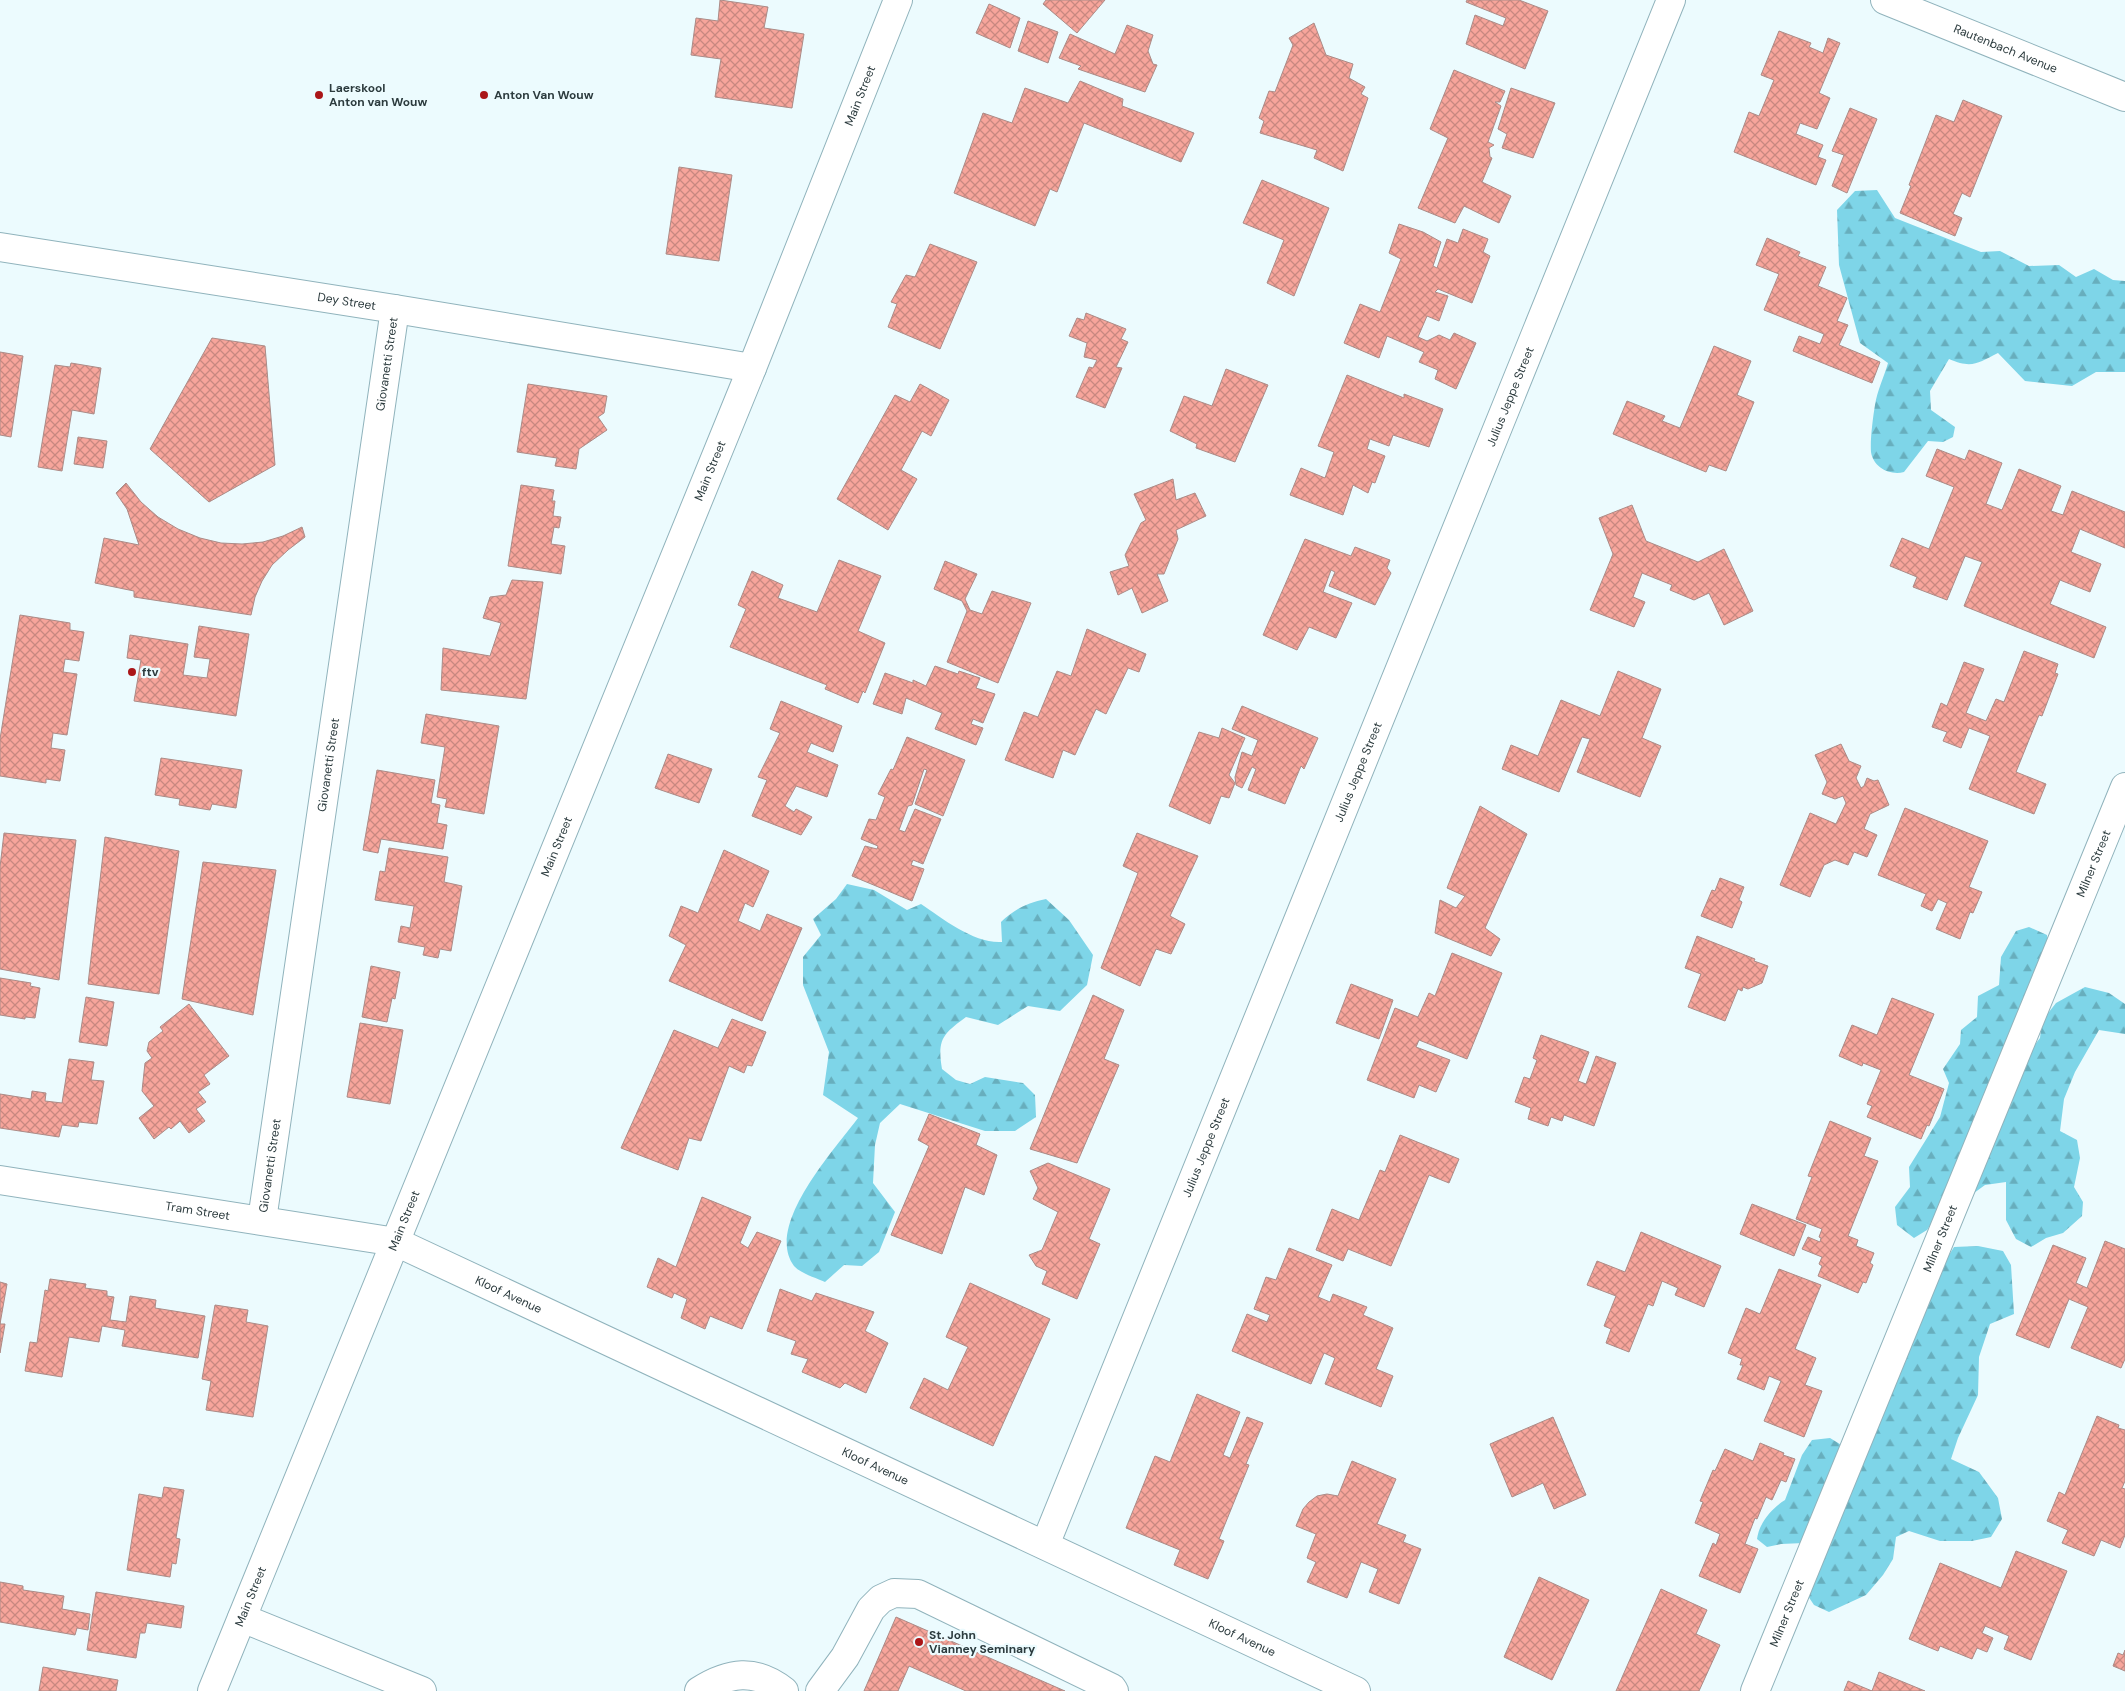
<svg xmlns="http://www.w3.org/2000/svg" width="2125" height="1691" viewBox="0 0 2125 1691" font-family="'DM Sans',sans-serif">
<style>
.forest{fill:url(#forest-firs)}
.building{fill:url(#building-cross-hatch);stroke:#ab8b87}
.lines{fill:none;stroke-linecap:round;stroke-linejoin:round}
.minor-casing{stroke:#90b3bc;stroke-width:30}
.minor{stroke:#fff;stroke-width:28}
.poi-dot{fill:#aa1618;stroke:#ecfbfe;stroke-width:2}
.labels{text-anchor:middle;stroke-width:4.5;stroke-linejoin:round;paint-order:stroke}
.street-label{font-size:12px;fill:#2c3b3e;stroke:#ecfbfe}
.poi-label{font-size:12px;font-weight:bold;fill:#2c3b3e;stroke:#ecfbfe;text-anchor:start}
</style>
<defs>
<pattern id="forest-firs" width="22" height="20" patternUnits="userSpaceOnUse" patternTransform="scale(1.25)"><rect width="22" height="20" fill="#7ed5e8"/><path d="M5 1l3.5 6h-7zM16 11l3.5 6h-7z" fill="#67aebd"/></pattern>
<pattern id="building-cross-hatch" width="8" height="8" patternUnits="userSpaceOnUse" patternTransform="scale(1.25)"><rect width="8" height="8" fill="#f7a59b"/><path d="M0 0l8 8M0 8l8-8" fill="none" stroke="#c88880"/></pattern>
</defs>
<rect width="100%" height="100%" fill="#ecfbfe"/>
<path class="forest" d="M1877,190l18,28 86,34 19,-1 29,15 30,-1 17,12 18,-8 19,11 12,1v91h-29l-24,14 -47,-5 -27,-28c-20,10 -26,16 -49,6l-19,32 1,19 24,17 -2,10 -10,5 -15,-1 -24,31c-14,4 -31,-5 -33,-20 -1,-12 2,-35 4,-47 2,-14 9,-28 13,-42l-28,-20 -21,-78 -2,-55 18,-19z
M847,884l27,6 33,20 14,-6c22,15 54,40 81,38l-1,-20c14,-13 26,-19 45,-23l23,21 24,35 -6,30 -27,26 -32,-5 -30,19 -32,-8c-23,17 -29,22 -24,52l14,11 14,4 15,-7 38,6 12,12 1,22 -21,14h-30l-85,-27 -20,19 -5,22 -2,38 22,29 -16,40 -17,14 -18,-1 -19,17c-9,-4 -25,-9 -31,-16 -30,-40 41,-117 64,-148l-35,-23 6,-43 -26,-67v-28l18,-22 -8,-16 23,-20z
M2029,927l18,8 1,15 -19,102 11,-14 2,-17 14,-18 29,-16 24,6 16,11v30l-26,-4 -24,42 -11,27 -4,32 17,9 3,18 -6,29 9,15 -1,14 -19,17 -17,5 -15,9 -15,-8 -10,-19v-38l-21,3 -11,8 -20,-4 -27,41 -13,8 -17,-13 -2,-18 15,-20 -1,-20 31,-50 9,-34 -6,-14 17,-25 1,-14 16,-13 1,-21 21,-11 2,-28 15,-26z
M1978,1246l25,5 8,14 3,49 -24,10 -11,33 -1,38 -20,43 -7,21 28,13 19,26 4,21 -11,18 -19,4h-32l-31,-10 -13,6 -3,22 -10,16 -17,20 -37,17 -15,-7 -6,-9 -4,-53 -23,1 -14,3 -10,-8c2,-16 15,-31 28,-39l17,-45 10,-15 18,-2 13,8 95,-173 16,-26z"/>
<path class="building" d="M720,0l48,7 -4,21 40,6 -12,74 -77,-11 6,-38 -30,-4 5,-37 22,3z
M1046,0h59l-28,33 -34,-29z
M1467,0h52l29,11 -23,58 -59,-25 9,-29 28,11 3,-8 -40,-16z
M989,4l31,14 -10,30 -34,-15z
M1028,21l30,11 -10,31 -30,-12z
M1314,23l12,32 27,9 -4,14 16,9 -4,7 7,4 -25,73 -29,-13 3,-8 -57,-17 4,-12 -5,-3 10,-27 6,1 18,-47 -4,-7z
M1127,25l26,10 -5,16 5,13 4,1 -12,27 -67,-23 3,-3 -22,-8 11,-24 45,20z
M1779,31l32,12 -2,4 14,6 5,-15 12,5 -21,50 11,5 -13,31 -17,-6 -4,11 27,11 -5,12 8,3 -10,25 -82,-33 15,-40 10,4 15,-36 -13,-5z
M1454,70l51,21 -5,11h-5l6,4 -13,36 6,3 -5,3 1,9 2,1 -10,24 29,14 -12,27 -35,-17 -9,17 -37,-15 30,-70 -18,-9z
M1080,81l43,18 -1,7 72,27 -13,29 -97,-39 -27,69 -7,-3 -15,37 -81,-33 29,-80 29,10 13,-35 43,15z
M1511,88l44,15 -22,55 -31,-10 5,-14 -9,-5z
M1963,100l39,16 -32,81 -8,-4 -9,21 9,4 -7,18 -55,-23 11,-27 -2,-1 27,-70 18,7z
M1850,108l27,11 -30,74 -15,-7 12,-31 -12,-4z
M679,167l53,8 -13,86 -53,-7z
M1262,180l67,28 -35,88 -27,-13 17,-43 -41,-17z
M1399,224l24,8 18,10 -8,24 4,2 10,-29 11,4 5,-14 25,10 -5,13 7,4 -18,47 -34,-14 -3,3 13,4 -9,25 -12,-5 -9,21 9,4 12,-6 11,5 4,-7 22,10 -20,46 -21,-10 3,-9 -19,-8 5,-10 -37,-16 -8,22 -35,-15 16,-39 20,8 21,-53 -12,-6z
M1767,238l33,14 -2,4 28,11 -8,19 29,12 -10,23 11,4 -9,20 41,17 -8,21 -79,-32 6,-15 21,8 4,-10 -60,-24 15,-36 -23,-9z
M930,244l47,18 -37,87 -52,-22 9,-23 -6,-2 15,-27 9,2z
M1086,313l40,16 -5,10 7,3 -12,25 6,1 -17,40 -29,-11 13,-30 4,1 4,-8 -13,-3 3,-14 -18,-7 8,-18 7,2z
M212,338l53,8 10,119 -66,37 -59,-53z
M1714,346l37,15 -14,34 17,7 -28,69 -17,-6 -3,7 -93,-38 14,-33 38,15 -3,5 18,7z
M0,352l23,4 -12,81 -11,-2z
M71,363l30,5 -7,46 -22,-4 -10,61 -24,-4 17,-102 15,2z
M1226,369l42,16 -33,77 -39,-14 1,-4 -27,-13 14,-35 28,10z
M1347,375l57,23v-4l39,15 -14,38 -36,-12 -4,11 -19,-7 -3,10 18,7 -10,27 -3,-1 -4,11 -15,-8 -10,30 -53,-20 11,-27 24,10 9,-26 -16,-6z
M528,384l79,12 -3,17 -6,4 9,13 -28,19 -3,20 -21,-3 2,-8 -40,-6z
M920,384l29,16 -18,36 -9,-5 -21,39 16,9 -29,51 -51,-31 58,-104 15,7z
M78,437l29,4 -4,27 -29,-4z
M1937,449l28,11 4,-10 33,13 -16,41 16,6 17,-41 42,17 -10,25 12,4 9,-24 53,21v36l-45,-19 -9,23 30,12 -11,28 -30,-12 -10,24 56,23 -12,31 -130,-52 18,-44 -17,-6 -18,44 -34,-13 4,-10 -27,-11 12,-28 27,11 25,-62 -28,-11z
M1173,479l3,21 19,-7 11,23 -30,14 2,9 -14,35h-7l11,27 -26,12 -10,-25 -14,7 -8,-23 19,-6 -4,-11 16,-32 5,-3 -12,-26z
M126,483l15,19 17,15 20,12 22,9 21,5 21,1 21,-2 20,-6 19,-9 3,10 -17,13 -16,15 -10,16 -7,16 -4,18 -117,-18v-6l-39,-8 9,-45 35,7 -12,-36 -11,-16z
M521,485l33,5 -2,11h3l-2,15 8,1 -2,11 -5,-1 -3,17 14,2 -4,28 -53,-8z
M1632,505l14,36 52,21 26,-13 29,62 -29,14 -15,-32 -15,7 -24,-10 2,-5 -30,-12 -9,24 12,5 -11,25 -44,-17 23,-56 -14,-36z
M1305,539l46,17 4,-9 35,13 -3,8 4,5 -16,32 -46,-19 6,-14 -4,-2 -8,22 29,11 -16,35 -27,-11 -12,23 -34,-15z
M839,560l42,16 -23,55 27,12 -20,50 -2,-2 -5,12 -33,-14 2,-4 -97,-38 16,-38 -8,-4 14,-34 31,14 -5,13 39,14z
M945,561l32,13 -12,25 5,11 12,4 10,-23 39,12 -33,80 -51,-21 20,-51 -5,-10 -28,-12z
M512,580l31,2 -17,117 -85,-9 2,-42 47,8 11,-33 -18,-5 7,-21 16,-2z
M20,615l50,8v7l14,2 -5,29 -14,-2 -2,13 14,2 -10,61 -14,-2 -2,15 14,2 -5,31 -14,-2v4l-46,-7v-37z
M199,626l50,8 -13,82 -102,-15 7,-41 -14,-2 3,-23 58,9 -5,31 24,3 3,-19 -16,-2z
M1087,629l59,25 -7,18 -11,-4 -22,46 -10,-5 -21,46 -12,-5 -10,28 -48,-18 19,-48 14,5 19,-46 14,5z
M2024,651l34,13 -3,9 3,1 -16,42 -3,-1 -23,57 30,12 -12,30 -65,-25 21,-53 -21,-8 -8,20 -18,-7 4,-9 -15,-5 9,-24 6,3 17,-44 20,7 -18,44 20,8 10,-22 8,3z
M935,666l23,8 1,-3 21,7 -4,10 19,6 -12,29 -10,-4 -2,5 12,4 -7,17 -41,-16 7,-16 -36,-15 -4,16 -29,-10 12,-31 28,10v-3l13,6z
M1618,671l43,18 -19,49 19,8 -21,51 -63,-25 13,-33 -8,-2 -23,55 -57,-23 9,-24 27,11 23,-56 39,16z
M781,701l61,25 -9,26 -22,-9 -4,9 31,13 -11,32 -31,-11 -11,20 9,6 2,-3 16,8 -11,18 -49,-19 15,-36 -9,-3 22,-44 -10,-4z
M1242,706l76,32 -14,31 -3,-3 -16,38 -37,-14 8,-21 -4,-2 -10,21 -6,-3 -1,-8 7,-25 10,4 6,-16 -26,-11z
M426,714l73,12 -15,88 -39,-7 2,-8 -10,-2 8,-50 -24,-4z
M1222,728l23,10 -16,37 6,8 -6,15 -8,-2 -11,28 -41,-18 30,-74 20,6z
M907,737l58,23 -22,56 -28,-12 12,-34 -3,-1 -12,36 -4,1 -9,24 6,2 10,-23 26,10 -18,45 -10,-4 -2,5 13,4 -12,32 -60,-25 13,-30 12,3 1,-3 -17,-7 8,-20 7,1 9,-23 -7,-3 13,-25 2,1z
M1841,744l8,17 12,5 -5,12 5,10 3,-2 3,-8 7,3 4,-1 11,25 -19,9 -6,15 13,6 -10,22 -13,-5 -6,13 -13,-5 -11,5 -14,32 -30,-12 30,-72 26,11 10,-21 -3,-7 -8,3 -13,-5 5,-12 -12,-27z
M668,754l44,15 -13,34 -44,-15z
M161,758l81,12 -6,38 -24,-4 -2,6 -31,-5 1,-6 -25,-4z
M377,770l58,10 -4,23 9,2 -3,18 10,2 -4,24 -62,-10 -3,14 -15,-3z
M1480,806l47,28 -42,94 15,11 -9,17 -56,-23 5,-33 16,8 9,-12 -18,-8z
M1905,808l83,33 -19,46 13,5 -9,21 -3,-1 -10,27 -24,-10 11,-26 -9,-4 -6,12 -11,-5 5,-12 -48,-19z
M4,833l72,7 -17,140 -59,-11v-102z
M1137,833l61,23 -28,60 15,8 -14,30 -15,-5 -16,37 -39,-18 37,-95 -15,-7z
M105,837l74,14 -20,143 -71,-10z
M389,848l59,9 -4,25 18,4 -11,65 -11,-2 -2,9 -15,-3 2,-8 -27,-5 3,-16 9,2 4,-22 -39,-6 5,-29 5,1z
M724,850l45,21 -16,36 -8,-4 -7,18 22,10 7,-17 35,14 -40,93 -93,-40 17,-36 -17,-9 12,-30 17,7z
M203,862l73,8 -23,145 -71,-16z
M1720,878l24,9 -5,13 3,2 -10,26 -31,-12 11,-26 3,1z
M1697,936l58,23 -1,2 14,5 -6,17 -14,6 -5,-2 -1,4 -4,-2 -13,32 -37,-14 13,-33 -16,-6z
M1452,953l50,20 -35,86 -48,-19 -3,7 34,13 -14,32 -17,-7 -5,13 -47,-18 28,-72 23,9 11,-24 6,3z
M371,966l29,6 -5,27 -3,-1 -5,24 -25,-5z
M0,978l31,5 -1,3 10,2 -5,30 -10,-1v2l-25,-4z
M1351,984l42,16 -14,39 -43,-16z
M1093,995l31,15 -20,49 15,6 -42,98 -47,-14z
M86,997l28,5 -7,44 -28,-4z
M1892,998l42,16 -25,61 35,14 -15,37 -2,-1 -6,14 -54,-22 5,-11 -5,-2 14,-34 -18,-7 -1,3 -23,-10 13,-31 25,10z
M189,1004l40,52 -25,19 6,9 -12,8 8,10 -10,7 9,12 -16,12 -9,-12 -9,8 -2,-2 -15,12 -15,-21 15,-12 -12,-15 3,-28 7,-5 -5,-7 2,-9 14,-11 -3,-4z
M732,1019l34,13 -14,34 -5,-1 -3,8 -15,-7 -28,75 -12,-3 -11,32 -57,-22 53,-118 44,18z
M360,1023l43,7 -13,74 -43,-7z
M1541,1035l48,17 -11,29 8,3 10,-28 20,7 -22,63 -30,-11 -2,6 -11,-4 -3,9 -20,-7 3,-11 -16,-6 9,-25 6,2 7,-19 -4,-2z
M69,1059l25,3 -3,18 13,1 -7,43 -18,-2 -1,5 -16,-2 -3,12 -59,-9v-34l31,5 1,-8 14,2 -1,8 17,2z
M929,1114l51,20 -4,11 21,10 -13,40 -19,-8 -23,67 -51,-19 38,-89 -11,-6z
M1830,1121l41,17 -7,18 14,5 -30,75 10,4 -2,6 18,7 -4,10 3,2 -7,18 -3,-1 -5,11 -40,-17 4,-10 -3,-2 3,-7 -20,-8 6,-12 12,5 1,-4 -2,-1 3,-8 -26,-10 16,-42 -4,-1z
M1400,1135l59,24 -10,24 -20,-8 -38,91 -43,-17 -5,12 -27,-11 16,-41 27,11 21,-50 5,2z
M1048,1163l62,26 -21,50 11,5 -23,55 -35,-15 5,-13 -11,-5 -7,-11 13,-5 16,-38 -25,-13 5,-11 -8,-17z
M702,1197l49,20 -11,26 8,5 9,-16 24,9 -39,88 -32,-13 -5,13 -24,-11 6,-19 -13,-6 -2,5 -25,-11 11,-29 18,9z
M1752,1204l54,21 -12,31 -54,-22z
M1641,1232l80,34 -17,41 -29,-12 3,-7 -16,-7 -9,25 -5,-2 -19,48 -23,-9 5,-14 -7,-3 12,-30 -29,-11 10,-24 28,11z
M2105,1241l20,8v110l-4,9 -50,-20 17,-41 -19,-8 -20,49 -33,-13 37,-90 33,13 -10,25 11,5z
M1289,1248l43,17 -14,32 12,5 3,-8 34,13 -4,8 30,13 -17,41 17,7 -12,31 -56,-23 10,-26 -11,-5 -13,31 -79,-33 15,-37 20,8 3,-7 -16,-6 12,-32 10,3z
M1779,1269l42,16 -26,64 21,9 -11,27 17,6 -18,46 -40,-16 17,-40 -12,-5 -5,14 -27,-11 6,-14h-3l2,-6 -14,-6 18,-45 14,6z
M50,1279l36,5 -1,4 22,3v5l7,1 -4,23 16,2 4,-26 26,4 -1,8 50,8 -7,42 -76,-12 3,-16 -23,-4 -3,16 -30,-5 -7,40 -37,-6 5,-29 7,1 8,-53 3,1z
M0,1282l7,2 -7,40h5l-5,29z
M970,1283l80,36 -57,127 -83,-38 14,-30 24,12 20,-43 -22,-10z
M780,1289l32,12 4,-8 58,19 -9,19 23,12 -22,50 -21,-10 -5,5 -38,-16 6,-13 -17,-5 5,-13 -29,-10z
M215,1305l33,5 -2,12 22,4 -15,91 -47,-7 5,-29 -9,-2z
M1197,1394l43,18 -17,43 7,3 17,-41 16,6 -17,41 3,1 -30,74 5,2 -16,38 -34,-14 6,-15 -54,-22 29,-72 15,6z
M2097,1416l22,9 -1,3 7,2v51l-3,7 3,1v46l-5,13 -19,-8 -7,16 -32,-13 6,-13 -21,-9 12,-29 6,3z
M1553,1417l33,78 -32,14 -11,-26 -31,14 -22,-53z
M1760,1443l24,10 -1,2 12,4 -9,23 -5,-2 -9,20 -6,-3 -9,22 -2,-1 -10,26 13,5 -18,44 -41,-17 14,-33 3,2 4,-11 -25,-11 8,-21 -3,-1 13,-31 2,1 10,-22 28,12z
M1352,1461l44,18 -19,45 29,11 -3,7 18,7 -22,55 -30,-12 9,-23 -17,-7 -14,36 -40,-16 9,-20 -9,-4 9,-24 -20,-8 7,-17 6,-7 8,-6 10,-2 11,2z
M164,1487l20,3 -8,48 4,1 -4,25 -4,-1 -2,14 -43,-7 12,-76 23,4z
M2016,1551l51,20 -36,89 -27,-11 5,-13 -24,-10 -3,7 11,5 -6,14 -10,-4 -5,11 -32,-13 -2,5 -29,-12 31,-76 61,25z
M1539,1577l50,23 -37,80 -48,-23z
M0,1582l23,4v4l41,6 -2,13 28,5 -2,16 -11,-2 -2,7 -75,-13z
M1661,1589l46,21 -11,24 24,11 -21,46h-83z
M96,1592l88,14 -3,22 -34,-5 -2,10h-5l-4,25 -49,-8z
M896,1617l169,74h-99l-57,-25 -11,25h-34z
M2125,1650v21l-12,-5 5,-13 5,2z
M43,1667l75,13 -2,11h-77z
M1879,1672l46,19h-81l4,-10 24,10z"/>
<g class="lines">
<defs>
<g id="minor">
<path id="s1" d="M1885,0l240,97"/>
<path id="s2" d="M0,247l395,62 357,59"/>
<path id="s3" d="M0,1180l396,62 960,449"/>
<path id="s4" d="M262,1220l133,-911"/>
<path id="s5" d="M1045,1545l626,-1545"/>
<path d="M242,1618l180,73"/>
<path id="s6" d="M212,1691l540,-1323 146,-368"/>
<path d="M699,1691c30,-19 56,-23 85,0"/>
<path d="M820,1691l25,-34 26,-48 10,-10 13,-6 24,1 194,94 2,3"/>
<path id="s7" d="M1755,1691l370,-904"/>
</g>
</defs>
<use href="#minor" class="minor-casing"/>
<use href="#minor" class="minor"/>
</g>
<g class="poi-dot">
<circle cx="319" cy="95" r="5"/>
<circle cx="484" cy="95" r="5"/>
<circle cx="132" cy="672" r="5"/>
<circle cx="919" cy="1642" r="5"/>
</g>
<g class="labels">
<g class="street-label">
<text dy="4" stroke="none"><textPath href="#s1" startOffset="130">Rautenbach Avenue</textPath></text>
<text dy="4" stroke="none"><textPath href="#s6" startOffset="1722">Main Street</textPath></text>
<text dy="4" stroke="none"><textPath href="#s2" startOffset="351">Dey Street</textPath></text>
<text dy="4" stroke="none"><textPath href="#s4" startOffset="865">Giovanetti Street</textPath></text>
<text dy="4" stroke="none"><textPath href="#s5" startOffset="1239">Julius Jeppe Street</textPath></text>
<text dy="4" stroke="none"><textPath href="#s6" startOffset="1318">Main Street</textPath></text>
<text dy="4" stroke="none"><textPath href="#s4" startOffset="460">Giovanetti Street</textPath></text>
<text dy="4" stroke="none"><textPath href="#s5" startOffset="834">Julius Jeppe Street</textPath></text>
<text dy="4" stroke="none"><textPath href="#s6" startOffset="912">Main Street</textPath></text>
<text dy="4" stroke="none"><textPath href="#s7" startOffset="894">Milner Street</textPath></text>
<text dy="4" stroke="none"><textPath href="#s5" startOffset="429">Julius Jeppe Street</textPath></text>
<text dy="4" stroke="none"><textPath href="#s4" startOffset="55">Giovanetti Street</textPath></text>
<text dy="4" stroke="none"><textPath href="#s3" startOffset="200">Tram Street</textPath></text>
<text dy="4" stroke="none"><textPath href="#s6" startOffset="508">Main Street</textPath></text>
<text dy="4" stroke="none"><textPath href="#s7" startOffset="489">Milner Street</textPath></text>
<text dy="4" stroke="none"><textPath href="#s3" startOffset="525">Kloof Avenue</textPath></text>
<text dy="4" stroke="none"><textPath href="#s3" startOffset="930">Kloof Avenue</textPath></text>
<text dy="4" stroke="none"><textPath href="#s6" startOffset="102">Main Street</textPath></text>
<text dy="4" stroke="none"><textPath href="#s7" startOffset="84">Milner Street</textPath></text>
<text dy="4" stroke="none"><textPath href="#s3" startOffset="1335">Kloof Avenue</textPath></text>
</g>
<g class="poi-label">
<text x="329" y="92">Laerskool<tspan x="329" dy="14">Anton van Wouw</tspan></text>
<text x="494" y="99">Anton Van Wouw</text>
<text x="142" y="676">ftv</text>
<text x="929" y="1639">St. John<tspan x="929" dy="14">Vianney Seminary</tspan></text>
</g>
</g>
</svg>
